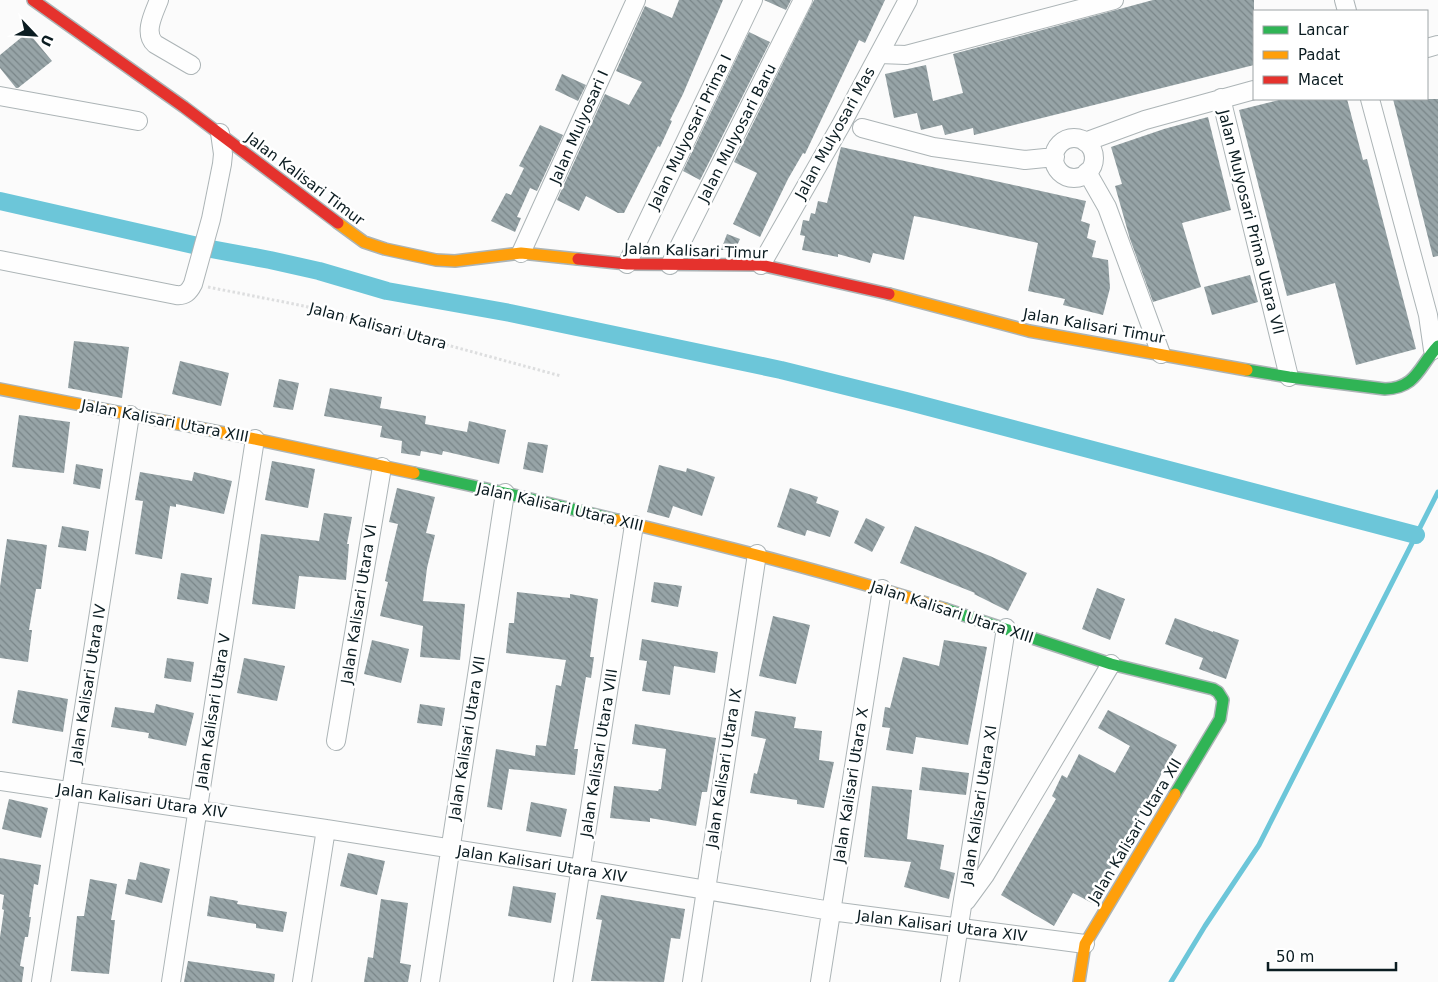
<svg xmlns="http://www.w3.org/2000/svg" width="1438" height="982" viewBox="0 0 1438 982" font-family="'DejaVu Sans',sans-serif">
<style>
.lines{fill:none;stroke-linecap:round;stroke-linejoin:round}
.stream{stroke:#6cc6d9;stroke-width:5}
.canal{stroke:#6cc6d9;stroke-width:18}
.building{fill:url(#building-back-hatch)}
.street-casing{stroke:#acb4b6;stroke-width:20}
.fast-casing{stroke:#acb4b6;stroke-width:14}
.slow-casing{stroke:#acb4b6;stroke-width:14}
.jam-casing{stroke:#acb4b6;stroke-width:14}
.path{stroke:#dddedf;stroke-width:3;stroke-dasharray:2.5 2.5;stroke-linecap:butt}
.street{stroke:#fefefe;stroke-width:18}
.fast{stroke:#30b455;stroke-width:11}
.slow{stroke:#ff9f0a;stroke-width:11}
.jam{stroke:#e5322d;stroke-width:11}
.labels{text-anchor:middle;stroke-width:5;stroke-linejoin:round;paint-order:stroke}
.street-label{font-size:15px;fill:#0b1c21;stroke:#fff}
</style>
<defs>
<pattern id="building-back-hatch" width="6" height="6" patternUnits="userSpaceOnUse" patternTransform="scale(1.25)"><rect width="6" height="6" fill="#97a4a7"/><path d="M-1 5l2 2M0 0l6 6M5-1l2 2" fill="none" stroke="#798588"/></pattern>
</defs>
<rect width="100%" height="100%" fill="#fbfbfb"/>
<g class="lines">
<path class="stream" d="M1171,982l34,-56 54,-81 179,-353"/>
<path class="canal" d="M0,201l211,48 59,11 49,11 68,20 123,22 271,57 125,31 510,134"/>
</g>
<path class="building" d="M679,0h44l-40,94 -13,26 2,1 -12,26 -2,-1 -34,67h-6l-32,-17 -7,15 -22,-11 48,-106 24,11 13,-23 -26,-11 29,-65 27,12z
M764,0h27l-5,10z
M814,0h71l-20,43 -6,-3 -54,114 -2,-1 -15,26 -28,58 -27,-13 24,-51 -23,-11z
M1153,0h101v65l-280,70 -1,-7 -28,7 -3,-10 -21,5 -4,-17 -23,5 -9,-44 41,-9 7,36 30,-8 -10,-39z
M28,32l24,29 -34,27h-2l-16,-20v-13z
M749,32l21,10 -70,138 -17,-9z
M562,74l24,11 -8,16 -23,-11z
M1283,99h64l16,61 4,-1 49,190 -60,16 -21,-82 -48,13 -48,-186z
M1393,99h45v157l-5,1z
M1208,117l23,93 -49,13 19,64 -48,15 -23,-63 -15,-53 7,-2 -11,-37 53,-18z
M540,125l23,10 -26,56 -7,-3 -13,29 4,1 -6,14 -24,-11 15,-28 5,2 13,-27 -5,-2z
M841,147l245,54 -5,20 9,3 -3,14 9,3 -4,16 16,3 2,28 -7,27 -40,-10 2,-6 -37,-8 10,-48 -108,-24 -16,-3 -10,44 -31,-7 -3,10 -32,-9v3l-36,-7 3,-14 -5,-1 3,-15 6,1 2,-8 4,1 3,-13 9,2z
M727,234l13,5 -5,11h-14z
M1250,275l8,27 -46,13 -8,-28z
M74,341l55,6 -7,51 -54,-10z
M180,361l49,12 -8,33 -49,-12z
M279,379l20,4 -6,27 -20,-3z
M330,388l52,9 -2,11 46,8 -1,8 42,8 2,-11 37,9 -7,34 -56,-13 -1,4 -21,-4 -1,5 -19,-3 1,-12 -22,-4 2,-11 -58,-10z
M19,415l51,7 -6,51 -52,-6z
M528,442l20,3 -5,28 -20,-4z
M272,461l43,8 -7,39 -43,-8z
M76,464l27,5 -3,20 -27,-5z
M659,465l27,7 1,-4 28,9 -13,39 -29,-10 -4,12 -22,-6z
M140,472l52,9 2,-9 38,9 -8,33 -48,-10v3l-6,-1 -8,53 -27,-5 8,-53 -8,-1z
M397,488l38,9 -9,36 9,2 -8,33 -4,33 42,3 -5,56 -40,-3 3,-31 -43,-10 8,-34 -3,-1 4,-19 9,-38 -9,-2z
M790,488l28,9 -2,6 23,8 -9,26 -23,-7 -2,6 -28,-9z
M324,513l28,4 -5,27h2l-3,36 -47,-4 -4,33 -43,-5 9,-70 58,7z
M866,518l19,9 -13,25 -18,-9z
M62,526l27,5 -3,20 -28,-4z
M915,526l75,30 37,17 -19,38 -34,-17 1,-1 -75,-30z
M7,539l40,6 -6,44h-5l-7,41h3l-4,32 -28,-4v-71z
M181,573l31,5 -4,26 -31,-5z
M654,582l28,4 -4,21 -27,-5z
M1097,588l28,11 -15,41 -28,-11z
M517,592l53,6v-4l28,5 -8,58h4l-3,21 -5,-1 -12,72h4l-3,26 -66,-6 -7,41 -15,-3 9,-58 39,7 1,-11 10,1 10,-61 5,1 5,-26 -60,-7 3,-30h5z
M773,616l37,9 -14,59 -37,-8z
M1175,618l38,14v-1l26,9 -13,39 -27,-10 4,-11 -38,-14z
M642,639l76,13 -3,21 -41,-7 -4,29 -28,-4 5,-30 -8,-1z
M372,640l37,9 -8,34 -37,-9z
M944,640l43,7 -19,98 -52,-8 -3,17 -27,-4 4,-22 -8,-1 3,-20 5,1 13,-51 36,9z
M167,658l27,4 -3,20 -27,-4z
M244,658l41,8 -8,35 -40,-8z
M18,690l50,9 -5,33 -51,-9z
M156,704l38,9 -8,33 -38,-8 1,-5 -38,-6 4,-20 39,6z
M420,704l25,4 -3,18 -25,-3z
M1108,710l69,35 -85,158 -19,-10 -19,33 -53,-31 55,-96 -4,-3 10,-21 5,3 12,-24 36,19 15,-27 -32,-18z
M755,711l41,6 -2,11 28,3 -3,29 15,2 -10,46 -27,-4v-4l-47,-7 4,-20 3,1 9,-35 -15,-3z
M635,724l81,14 -9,54h-5l-6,34 -46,-8v4l-40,-4 4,-32 44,5 1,-2h2l5,-40 -34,-5z
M922,767l47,6 -3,22 -47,-5z
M872,786l40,4 -5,49 37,6 -4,24 15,4 -6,26 -45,-12 7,-25 -47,-5z
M9,799l39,9 -7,30 -39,-9z
M531,802l36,7 -6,28 -35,-6z
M348,853l37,8 -8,34 -37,-9z
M0,858l41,7 -3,20 -4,-1 -5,33h2l-3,20h-3l-5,29 4,1 -2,15h-22v-45l4,-27 -2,-1 2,-14 -4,-1z
M140,862l30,7 -8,34 -37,-9 3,-15 8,1z
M90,879l27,5 -6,36h4l-6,54 -38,-3 6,-55h7z
M513,886l43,7 -5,30 -43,-7z
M601,895l84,14 -5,30 -9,-1 -7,44 -73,-1 11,-61 -6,-1z
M210,896l28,5 -1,3 50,8 -4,20 -27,-4v-4l-49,-8z
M381,899l27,4 -8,60 11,2 -3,17h-44l4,-25 5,1z
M188,961l87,13 -1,8h-90z"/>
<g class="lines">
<defs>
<path id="street" d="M159,0c-5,13 -16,33 -4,44l36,21
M1344,0l3,11
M1427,48l11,-3
M879,54l27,1 208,-55
M0,96l138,25
M1221,98l68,279
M1370,99l58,216 5,35
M862,128l71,19 92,13 30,-3
M1054 158a20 20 0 1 1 40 0a20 20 0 1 1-40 0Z
M1085,142l60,-22 109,-30
M1087,172l20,35 54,147
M521,253l115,-253
M0,260l176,35c9,1 13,-3 17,-11l18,-65 11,-55 1,-10 -3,-21
M627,264l126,-264
M670,265l133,-265
M761,265l80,-140 67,-125
M336,741l46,-274
M0,781l326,48 255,40 250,42 254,33
M966,901l19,-26 126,-211
M41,982l89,-567
M171,982l84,-543
M302,982l24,-153
M430,982l75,-489
M563,982l71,-457
M692,982l65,-428
M820,982l62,-393
M950,982l56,-354"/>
<path id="fast" d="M1247,370l42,7 96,12c32,-1 34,-23 53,-43
M414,473l91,20 112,27
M945,609l166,55 102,25 5,3 5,8 -3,19 -45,75"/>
<path id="slow" d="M338,223l26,19 21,7 51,11 19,1 66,-8 57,6
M889,294l140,37 218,39
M0,389l255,50 159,34
M617,520c110,27 220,54 328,89
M1079,982l6,-38 90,-150"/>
<path id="jam" d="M33,0l151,107 154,116
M578,259l49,5 134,1 128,29"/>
</defs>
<use href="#street" class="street-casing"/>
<use href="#fast" class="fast-casing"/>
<use href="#slow" class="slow-casing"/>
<use href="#jam" class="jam-casing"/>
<path class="path" d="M208,287l96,19 257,70"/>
<use href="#street" class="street"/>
<use href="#fast" class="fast"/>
<use href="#slow" class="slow"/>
<use href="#jam" class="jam"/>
</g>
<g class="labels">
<g class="street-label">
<text transform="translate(579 127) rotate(-66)" y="5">Jalan Mulyosari I</text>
<text transform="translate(690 132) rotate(-64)" y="5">Jalan Mulyosari Prima I</text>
<text transform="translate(737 133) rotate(-63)" y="5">Jalan Mulyosari Baru</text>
<text transform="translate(835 133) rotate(-61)" y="5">Jalan Mulyosari Mas</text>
<text transform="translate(305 179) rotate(37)" y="5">Jalan Kalisari Timur</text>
<text transform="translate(1251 222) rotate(76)" y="5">Jalan Mulyosari Prima Utara VII</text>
<text transform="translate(696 251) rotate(2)" y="5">Jalan Kalisari Timur</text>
<text transform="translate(378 326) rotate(15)" y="5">Jalan Kalisari Utara</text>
<text transform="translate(1094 326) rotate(10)" y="5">Jalan Kalisari Timur</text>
<text transform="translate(165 421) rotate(11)" y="5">Jalan Kalisari Utara XIII</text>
<text transform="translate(560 507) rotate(13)" y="5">Jalan Kalisari Utara XIII</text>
<text transform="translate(359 604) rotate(-81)" y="5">Jalan Kalisari Utara VI</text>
<text transform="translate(952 612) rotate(18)" y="5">Jalan Kalisari Utara XIII</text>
<text transform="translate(88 684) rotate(-81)" y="5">Jalan Kalisari Utara IV</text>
<text transform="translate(213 711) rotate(-81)" y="5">Jalan Kalisari Utara V</text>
<text transform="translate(467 738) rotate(-81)" y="5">Jalan Kalisari Utara VII</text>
<text transform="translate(599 753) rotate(-81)" y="5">Jalan Kalisari Utara VIII</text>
<text transform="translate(724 768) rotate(-81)" y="5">Jalan Kalisari Utara IX</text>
<text transform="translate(851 785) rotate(-81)" y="5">Jalan Kalisari Utara X</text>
<text transform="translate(142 801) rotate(8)" y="5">Jalan Kalisari Utara XIV</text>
<text transform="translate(979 805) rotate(-81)" y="5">Jalan Kalisari Utara XI</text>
<text transform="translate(1135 831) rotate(-59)" y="5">Jalan Kalisari Utara XII</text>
<text transform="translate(542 864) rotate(9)" y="5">Jalan Kalisari Utara XIV</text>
<text transform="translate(942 926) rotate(7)" y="5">Jalan Kalisari Utara XIV</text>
</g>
</g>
<rect x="1253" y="10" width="175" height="90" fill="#ffffff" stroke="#9da4a6"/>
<rect x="1263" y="26" width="25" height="8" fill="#30b455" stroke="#9da4a6"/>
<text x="1298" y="35" font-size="15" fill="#0b1c21">Lancar</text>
<rect x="1263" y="51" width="25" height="8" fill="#ff9f0a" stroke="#9da4a6"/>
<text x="1298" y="60" font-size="15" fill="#0b1c21">Padat</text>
<rect x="1263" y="76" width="25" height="8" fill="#e5322d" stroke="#9da4a6"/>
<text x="1298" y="85" font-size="15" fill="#0b1c21">Macet</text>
<g transform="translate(35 35) rotate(115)" stroke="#ffffff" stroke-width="4" paint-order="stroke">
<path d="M0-4L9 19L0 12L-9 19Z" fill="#0b1c21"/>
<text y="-8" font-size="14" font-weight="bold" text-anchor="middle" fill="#0b1c21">U</text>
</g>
<path d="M1268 962v8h128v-8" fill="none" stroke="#0b1c21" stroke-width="2.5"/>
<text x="1276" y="962" font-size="15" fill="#0b1c21" stroke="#ffffff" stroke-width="4" paint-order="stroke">50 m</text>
</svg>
